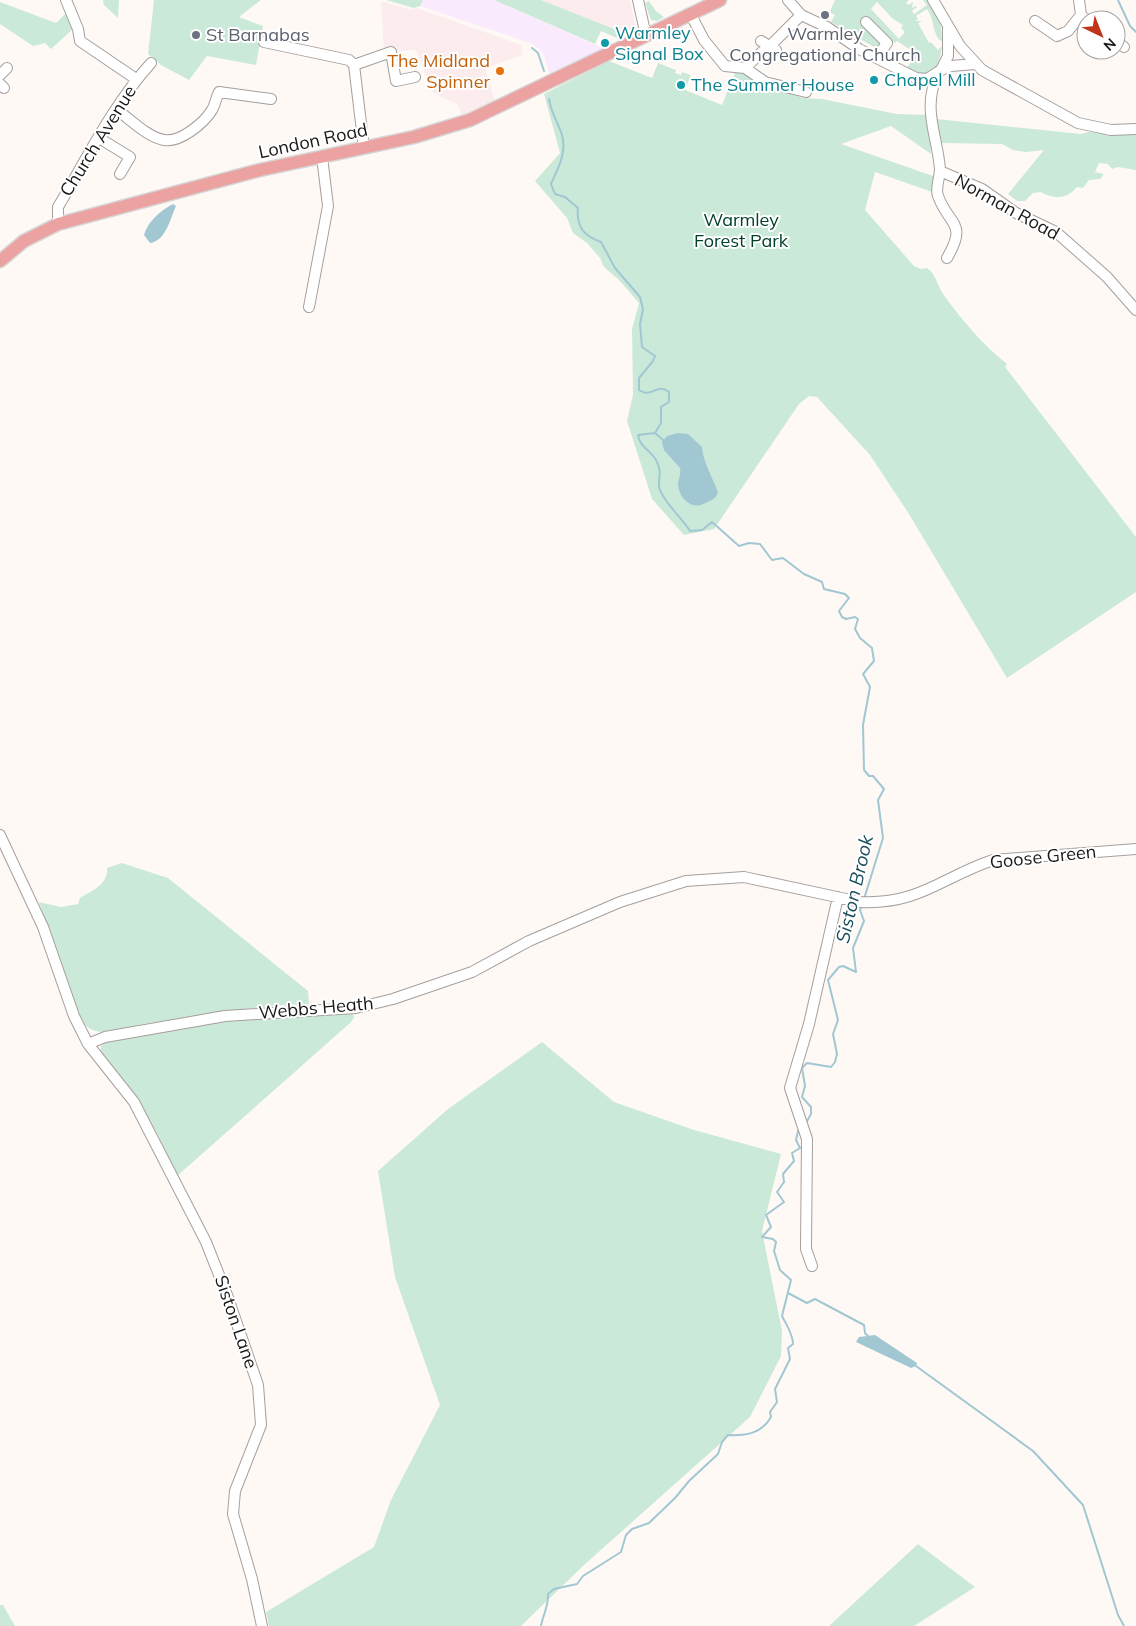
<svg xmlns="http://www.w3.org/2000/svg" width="1136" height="1626" viewBox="0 0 1136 1626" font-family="Mulish,sans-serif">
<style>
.commercial{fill:#faeafd}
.industrial{fill:#fcecee}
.green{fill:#cbe9d8;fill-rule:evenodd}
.water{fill:#a1c7d3}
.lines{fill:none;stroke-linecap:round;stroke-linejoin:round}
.stream{stroke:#a1c7d3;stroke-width:2}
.minor-casing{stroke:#a59f9d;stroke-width:12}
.major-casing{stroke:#d6d5d5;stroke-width:15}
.minor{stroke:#fff;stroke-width:10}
.major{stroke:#eca2a0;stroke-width:12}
.worship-dot{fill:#6b7280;stroke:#fff;stroke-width:2}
.culture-dot{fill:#0f9aa8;stroke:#fff;stroke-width:2}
.food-dot{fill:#e8710a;stroke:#fff;stroke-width:2}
.labels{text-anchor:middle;stroke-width:4;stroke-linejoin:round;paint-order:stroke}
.culture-label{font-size:18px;fill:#0d838f;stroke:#fff;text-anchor:start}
.worship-label{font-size:18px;fill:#5b616d;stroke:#fff}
.food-label{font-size:18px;fill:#c56008;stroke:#fff;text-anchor:end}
.street-label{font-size:18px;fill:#1a1817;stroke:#fff}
.park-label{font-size:18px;fill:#004029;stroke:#fff}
.water-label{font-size:19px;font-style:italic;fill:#1b4f5e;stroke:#fff}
</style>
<rect width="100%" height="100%" fill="#fff9f6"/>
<path class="commercial" d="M423,0h71l111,49 -55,28 -5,-19 -5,-8 -7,-6 -113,-38z"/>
<path class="industrial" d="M539,0h91l6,29 -11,9 -3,-4z
M381,1l30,9 6,-2 104,37 2,10 -38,13 10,34 -32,16 -5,-13 -26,-13 -16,-42 -32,2z"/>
<path class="green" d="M103,0h16l-1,18 -14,-13z
M154,0h107l-22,17 24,9 -7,39 -49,-9 -18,24 -28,-15 -13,-11z
M386,0h37l-3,6 -6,2z
M494,0h47l78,31 1,3 -3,4 -16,-7 -6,13z
M835,0h74l-3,3 2,2 5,-3 -1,6 4,-2 1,1 -5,4 2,3 13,-9 -4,-5h5l13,26 1,14 -2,1c-9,-12 -5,-21 -13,-32l-11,7 2,3 -3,2h7l-4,2 11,20 2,-1 7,8 4,-4c-3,24 -11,35 -35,22l6,-9 -4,-3 3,-5 -15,-10 -2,2 -28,-26 -3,5 20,20 -5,8 -48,-28 4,-7 -4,-2v-4zM877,2l16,17 10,6 -2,3 4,4 -6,7 -28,-30z
M649,1l7,10 8,6 -7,4 -6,-1 -6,-17z
M0,2l56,21 10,-10 6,17 -21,19 -6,-6 -12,3 -33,-22z
M609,61l43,17 6,-15 18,7 -1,3 6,2 1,-3 9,3 -6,15 37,15 13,-32 9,-1 10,10 49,16 19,1 75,15 32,1 2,39 -40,-28 -50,18 92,32 2,17 -60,-21 -10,38 49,56 7,3 6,-1c9,6 10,17 16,26 18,25 39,50 64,70l-2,3 131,170v55l-129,86 -98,-164 -39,-59 -53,-58 -8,-1 -10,8 -85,125 -30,6 -32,-36 -25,-78 6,-26 -1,-66 7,-26 -20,-23 -15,-13 -4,-9 -13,-15 -14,-10 -6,-15 -32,-37 25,-28 -16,-59z
M936,119l145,15 7,-2 48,3v35l-18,-3 -6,2 -4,-5 -9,-1 -4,9 9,2 -4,5 -11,1 -6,8 -6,-1c-10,12 -23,13 -36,5l-8,1 -8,8h-8l-9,-7 36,-44 -18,2 -13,-2 -11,-6 -63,-1z
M122,863l46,15 140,113 1,13c-54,1 -107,12 -160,19 -15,2 -31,9 -45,9 -11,0 -17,-4 -23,-12l-42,-118 22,5 17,-3 2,-6c13,-8 28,-13 27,-30z
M353,1013l1,5 -4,5 -173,153 -18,-39 -17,-31 -41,-55v-5l6,-5 129,-22z
M542,1042l72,60 80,28 87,24 -19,77 20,100 -1,25 -31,61 -166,148 -63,61h-252l-3,-14 108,-65 17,-47 49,-95 -45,-128 -17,-106 70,-62z
M918,1544l57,43 -61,39h-85z
M0,1605h3l12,21h-15z"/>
<path class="water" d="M173,204l3,2c-6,13 -10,35 -26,37l-6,-8c4,-14 16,-24 29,-31z
M678,433l10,1 14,13c1,16 11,30 16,46 -4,8 -7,7 -15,11 -12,6 -25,-7 -25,-21 1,-5 3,-9 2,-15l-16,-18 -2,-8 5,-6z
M875,1335l42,28 -1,3 -5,2 -55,-26 3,-5z"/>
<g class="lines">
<path class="stream" d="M1118,0l12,26 6,6
M532,48l6,5 6,18
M549,99c2,14 9,23 13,36 5,18 -4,33 -11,49l4,10 10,3 13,11c-2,19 6,28 23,34l14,26 25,29 3,12 -3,15 2,23 13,9 -2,5 -14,17v12c13,9 18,-8 30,2v10l-8,5v16l-6,10 8,7
M655,433l-17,2c1,11 13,16 18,25 8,15 0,20 4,30 4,12 22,28 30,41l12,-1 10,-8 27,24 10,-3 11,1 12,16 11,-2 21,16 18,8 2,7 21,5 4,4 -10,13 3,6 4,2 9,-2 3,2 -3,10 5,9 12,10 2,13 -11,13 7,13 -7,38 1,45 5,6h4l11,13 -6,11 5,38 -19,61
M806,1123l5,-9v-7l-9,-10 3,-11 -3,-18 5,-5 24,4 4,-5 2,-8 -4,-20 5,-14 -10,-40 11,-13 4,-1 13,6 -3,-24 11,-27 -4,-11 2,-4
M788,1293l19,10 8,-4 49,26 1,8 4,4
M916,1366l117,85 50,54 35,110 6,11
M541,1626c2,-11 8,-21 7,-32l6,-5 23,-5 6,-8 38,-24 5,-17 6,-6 17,-6 26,-25 14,-17 29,-27 4,-12 6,-7c19,1 34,-2 43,-18l-1,-5 7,-10 -2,-13 15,-30 -2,-11 5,-4c0,-10 -7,-20 -11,-28l9,-36 -11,-10 -6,-19 2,-9 -3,-3 -11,-2 9,-10 -5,-12 18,-13 -7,-10 7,-10 -1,-8 11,-13 -2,-8 8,-5 -4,-8 2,-9"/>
<defs>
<path id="minor" d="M66,0l12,29 2,12 56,38
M638,0l8,36
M788,0l13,15 26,12 32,22 57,29 11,1 11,-7
M933,0l27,46 22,24 96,53 33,7 25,-1
M1079,0l2,15 6,5
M691,15l13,25 21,26 20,2 20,-19
M1035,21l22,15 11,-5 13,-16
M866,22l21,21 -10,14
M948,28v28l-7,14 10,-4 24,-2
M761,41l15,9
M1116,41l8,6
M264,42l85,18 5,5 10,83
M770,46l31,-31
M354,65l37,-13 5,29 19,-4
M745,68l20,14 41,10
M939,71c-18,37 -2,62 1,98 0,8 -5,19 -2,27 11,30 30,26 9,62
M0,75l7,-7
M0,84l4,4
M116,109c14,10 31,28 48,31 16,3 40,-17 48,-30 3,-5 4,-12 7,-18l52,7
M99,138l31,19 -10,17
M940,171l42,18 34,24 40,19 51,45 29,33
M58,224v-17c29,-49 55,-102 93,-144
M309,307l19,-101 -6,-49
M0,835l43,92 31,89 14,28 46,58 72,140 21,53 31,90 3,40 -26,66 -2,23 19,65 10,47
M88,1044l17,-7 120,-21 131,-8 37,-9 79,-27 57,-31 91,-39 66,-21 58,-4 116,25c59,3 82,-25 133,-42l143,-11
M812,1266l-6,-17 1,-110 -17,-51 19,-64 29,-127"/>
<path id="major" d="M0,261l24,-20 34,-17 202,-54 154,-33 56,-17 250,-120"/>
</defs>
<use href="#minor" class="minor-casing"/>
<use href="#major" class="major-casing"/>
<use href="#minor" class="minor"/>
<use href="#major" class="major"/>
</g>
<g class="worship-dot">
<circle cx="825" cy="15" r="5"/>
<circle cx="196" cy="35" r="5"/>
</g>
<g class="culture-dot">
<circle cx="605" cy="43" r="5"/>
<circle cx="874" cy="80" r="5"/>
<circle cx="681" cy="85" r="5"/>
</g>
<circle class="food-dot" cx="500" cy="71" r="5"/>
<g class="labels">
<g class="culture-label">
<text x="615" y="39">Warmley<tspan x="615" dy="21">Signal Box</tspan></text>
<text x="884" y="86">Chapel Mill</text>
<text x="691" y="91">The Summer House</text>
</g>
<g class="worship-label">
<text x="825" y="40">Warmley<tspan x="825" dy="21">Congregational Church</tspan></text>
<text x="206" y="41" text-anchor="start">St Barnabas</text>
</g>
<g class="food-label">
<text x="490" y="67">The Midland<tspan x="490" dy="21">Spinner</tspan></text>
</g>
<g class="street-label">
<text transform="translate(98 141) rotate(-58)" y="6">Church Avenue</text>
<text transform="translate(313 141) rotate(-12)" y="6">London Road</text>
<text transform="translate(1007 207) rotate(29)" y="6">Norman Road</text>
<text transform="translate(1043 857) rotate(-6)" y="6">Goose Green</text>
<text transform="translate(316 1008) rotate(-5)" y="6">Webbs Heath</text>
<text transform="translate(236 1322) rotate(71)" y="6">Siston Lane</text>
</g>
<g class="park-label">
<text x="741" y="226">Warmley<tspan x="741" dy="21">Forest Park</tspan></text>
</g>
<g class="water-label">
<text transform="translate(854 889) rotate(-77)" y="7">Siston Brook</text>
</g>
</g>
<g transform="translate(1101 35) rotate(137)"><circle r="24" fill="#ffffff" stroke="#a3a3a2"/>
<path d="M0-4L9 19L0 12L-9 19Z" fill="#c0341a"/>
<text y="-8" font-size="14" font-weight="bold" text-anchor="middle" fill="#1a1817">N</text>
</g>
</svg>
